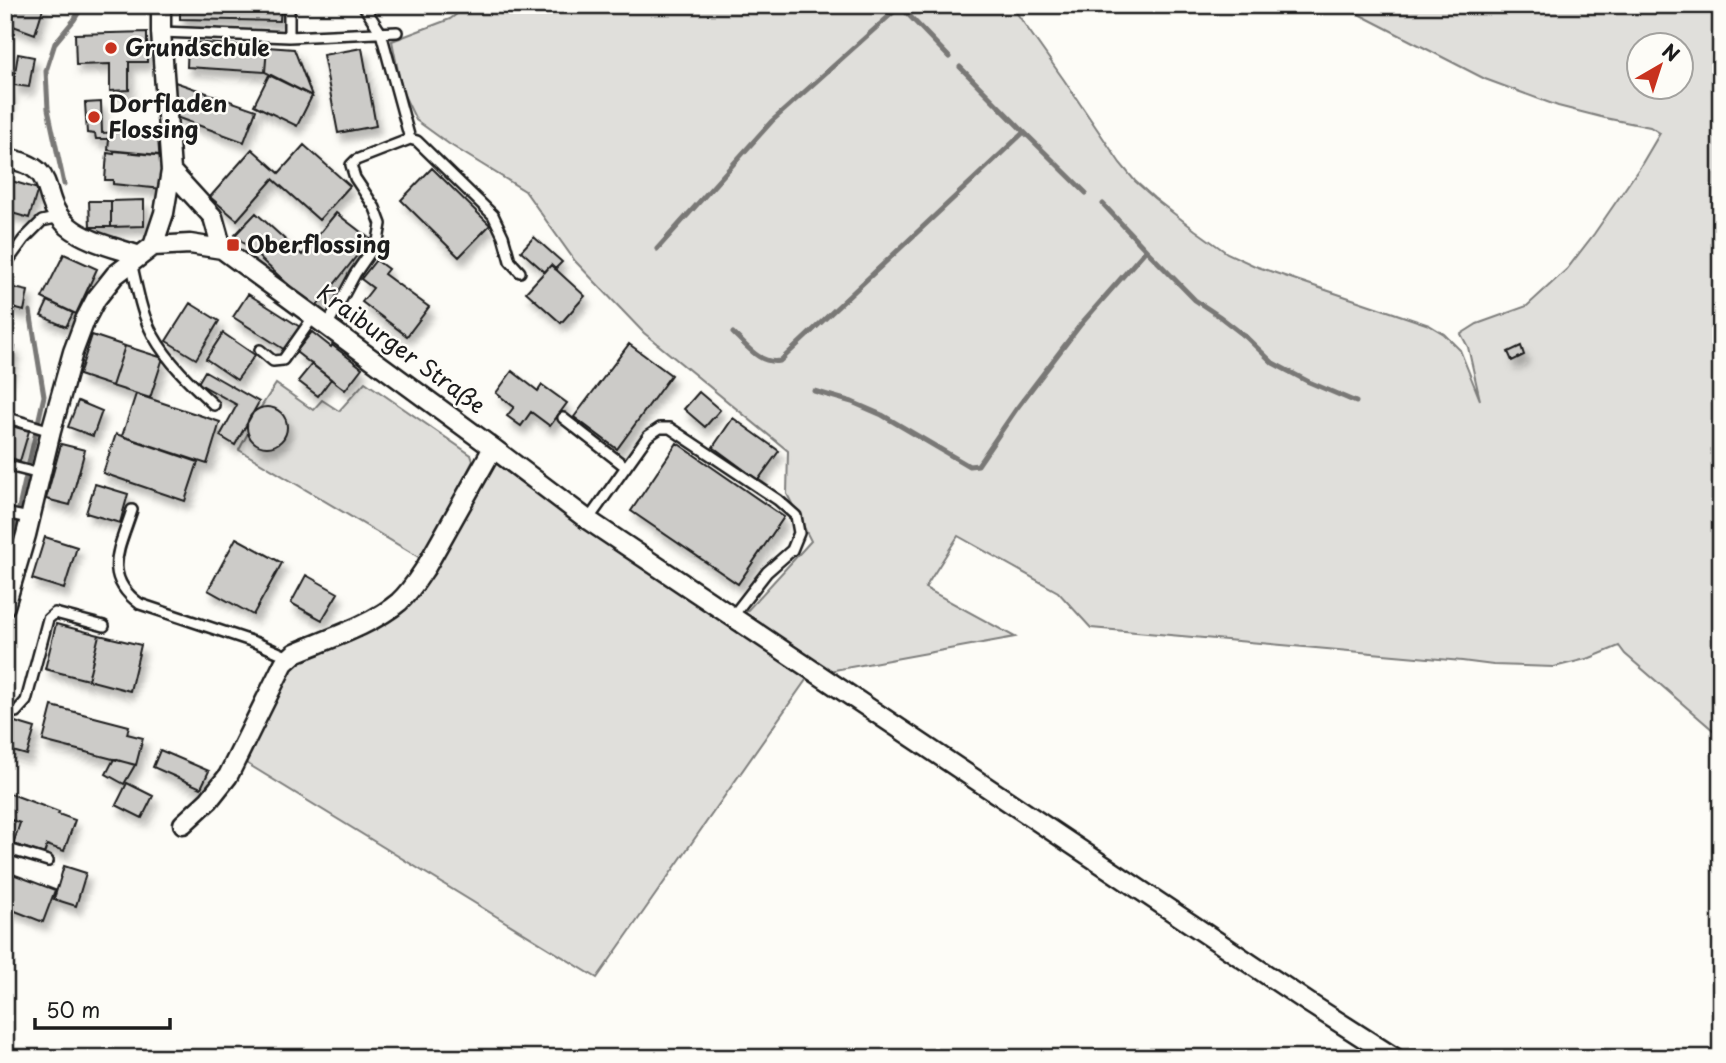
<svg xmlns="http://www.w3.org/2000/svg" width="1726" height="1063" viewBox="0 0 1726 1063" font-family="'Playpen Sans',sans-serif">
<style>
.green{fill:#e0dfdb;stroke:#7e7e7c;stroke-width:2;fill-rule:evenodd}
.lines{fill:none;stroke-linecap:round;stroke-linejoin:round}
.stream{stroke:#797876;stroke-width:5}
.building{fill:#cccbc8;stroke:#1c1c1c;stroke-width:2;filter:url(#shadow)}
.service-casing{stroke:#1c1c1c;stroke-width:14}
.minor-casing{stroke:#1c1c1c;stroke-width:23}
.service{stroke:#fdfcf7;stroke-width:9}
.minor{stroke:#fdfcf7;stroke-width:18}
.poi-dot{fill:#c8321e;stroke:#fdfcf7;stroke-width:2.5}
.labels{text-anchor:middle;stroke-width:5;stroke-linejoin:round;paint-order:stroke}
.poi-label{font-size:23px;font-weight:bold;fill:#1c1c1c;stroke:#fdfcf7;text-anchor:start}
.street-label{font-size:23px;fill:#1c1c1c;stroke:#fdfcf7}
</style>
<defs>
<filter id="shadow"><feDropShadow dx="4.5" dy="8" stdDeviation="3.5" flood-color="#0004"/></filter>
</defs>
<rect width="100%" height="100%" fill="#fdfcf7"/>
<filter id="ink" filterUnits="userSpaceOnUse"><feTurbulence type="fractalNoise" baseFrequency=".0143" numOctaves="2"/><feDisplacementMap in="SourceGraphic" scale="14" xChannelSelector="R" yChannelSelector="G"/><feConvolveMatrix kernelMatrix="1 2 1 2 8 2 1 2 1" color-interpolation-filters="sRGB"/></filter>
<g filter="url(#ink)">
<path class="green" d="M469,5h542l53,75 56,83 15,18 19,17 41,32 32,23 28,13 174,59 15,9 16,16 20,50 -12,-53 -7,-13 16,-10 50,-18 40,-37 27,-35 46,-67 20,-34 -10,-6 -45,-9 -47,-12 -73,-27 -144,-74h380v732l-96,-83 -6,-8 -29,12 -36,9 -61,-2 -31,-4 -371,-33 -33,-36 -100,-56 -33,52 90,49 -186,34 -12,-7 -72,-51 66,-72 -24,-47 1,-43 -144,-118 -69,-72 -50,-70 -76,-47 -33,-24 -14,-29 -10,-50 58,-22zM1638,46h42v42h-42z
M365,382l106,73 2,6 -51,98 -183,-109 9,-17 1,-14 10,-9 17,-26 37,26 9,-10 17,11z
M491,460l133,96 184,121 -211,301 -354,-217 47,-98 106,-52z"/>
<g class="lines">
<path class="stream" d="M960,67l64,65
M64,184l-16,-75 -2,-38 9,-28 19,-23 9,-15
M1103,204l43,46
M657,249l115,-128 125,-112 5,-1 47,49
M733,333c14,13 27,32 47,28l244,-229 62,61
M814,391l38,11 30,13 87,51 9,-1 39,-57 64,-84 65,-74 49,50 24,16 27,21 27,26 36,19 47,20
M5,570l39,-174 -14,-85"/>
</g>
<path class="building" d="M5,5h39l-9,29 -30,-11z
M180,5h101l-1,16 -100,-2z
M147,32v30h-18v28l-19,1v-27l-34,1 -1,-31z
M188,42l79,5 -2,25 -78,-5z
M267,47l27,2 18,47 -47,-24z
M362,48l14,78 -38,7 -15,-78z
M18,54l16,3 -5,30 -16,-2z
M269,75l43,21 -15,30 -43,-21z
M175,82l81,28 -12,32 -68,-25z
M5,89l6,1 -6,25z
M101,102l1,31 57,-3 1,25 -52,-5 1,-11h-13l-1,-5 -8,-1 -2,-30z
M304,145l46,41 -31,34 -46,-41 -36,41 -27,-23 42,-48 27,24z
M114,151l51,5 -3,33 -49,-5v-4h-8l2,-27 7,1z
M432,168l58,57 -31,32 -58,-57z
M5,179l33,10 -9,29 -24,-7z
M144,200v26l-33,1v-26z
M89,201h22v26h-21z
M256,213l46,42 34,-42 34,26 -53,67 -24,-17 -58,-54z
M534,237l28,25 -7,7 -4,-4 -6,7 -24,-21z
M64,254l33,15 -21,45 -34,-16z
M376,260l12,9 -4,5 45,33 -22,29 -45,-34 11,-14 -12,-9z
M551,265l34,31 -24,27 -35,-31z
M5,286l23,5 -4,20 -19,-5z
M248,294l52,33 -15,23 -52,-33z
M48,301l25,12 -7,14 -25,-11z
M190,303l29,18 -23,38 -30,-18z
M312,332l19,15 1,-2 30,23 -17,22 -49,-38z
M223,333l32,22 -18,25 -31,-21z
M92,335l33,11 -13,40 -33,-11z
M5,344l10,3 -8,30h-2z
M629,344l42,31 -54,74 -43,-32z
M125,346l38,12 -13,40 -38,-12z
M1521,346l3,9 -12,6 -4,-9z
M312,364l19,15 -13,17 -20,-15z
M205,371l54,31 -24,43 -15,-9 17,-31 -39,-22z
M512,371l26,20 4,-6 25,18 -17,23 -19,-14 -10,14 -14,-10 7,-9 -18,-14z
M699,392l21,18 -15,17 -21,-18z
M136,394l84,28 -13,42 -85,-28z
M78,401l24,10 -9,25 -25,-9z
M247 427a20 20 0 1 1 40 0a20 20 0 1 1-40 0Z
M733,418l46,33 -21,29 -45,-33z
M5,424l24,7 -9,30 -15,-5z
M116,434l82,28 -13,39 -82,-28z
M677,443l107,74 -46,67 -107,-73z
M61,444l24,6 -15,55 -24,-6z
M95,484l33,10 -8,29 -34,-10z
M45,537l32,10 -13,42 -32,-10z
M236,538l46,25 -29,52 -45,-25z
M306,575l32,18 -16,27 -31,-17z
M56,624l43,11 -11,45 -43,-11z
M99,635l42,10 -11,46 -42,-11z
M52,706l77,20 -2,8 16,4 -7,27 -93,-24z
M5,719l30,9 -8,27 -22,-6z
M160,750l49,21 -8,17 -48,-21z
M114,759l21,6 -11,19 -18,-10z
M127,783l26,13 -11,22 -26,-13z
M6,792l53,20 -1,2 17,6 -11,31 -17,-6 -3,9 -31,-10 7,-21 -15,-5z
M64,866l22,7 -10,33 -22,-7z
M10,873l45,17 -12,32 -38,-15v-22z"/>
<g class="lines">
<defs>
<path id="service" d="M289,5v32
M363,5l18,28 29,106
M161,32l128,5 108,-5
M131,262c6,24 10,52 22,73 15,27 38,49 61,70
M5,265l19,-26 18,-18 18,-4
M327,326l28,-52 23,-33 3,-17 -6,-16 -20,-30 -4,-13 5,-5 54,-21 7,2 76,74 10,21 7,25 10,11
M260,350l13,11 10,-1 31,-44
M5,417l46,14
M563,418l63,49
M5,465l35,9
M132,510c-12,38 -31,66 8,94l117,39 32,14
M5,513l24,5
M588,520l60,-84 12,-8h10l108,72 18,16 3,17 -7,17 -25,22 -35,45
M5,710l11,2 10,-11 22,-82 7,-6 49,13
M5,848l43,13"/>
<path id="minor" d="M5,158c59,10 30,38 63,68 19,16 49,22 72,30
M171,171l42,46 9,32
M153,246l11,-33 7,-42 -10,-139v-27
M5,606l21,-71 25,-104 22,-79 12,-32 11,-21 19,-24 38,-29 37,-2 32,5 271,199 95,72 721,483 86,55
M183,824l26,-24 19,-24 50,-101 6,-12 11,-10c33,-14 77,-28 104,-51 11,-10 19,-23 27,-35l67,-119"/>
</defs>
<use href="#service" class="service-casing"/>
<use href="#minor" class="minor-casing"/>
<use href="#service" class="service"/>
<use href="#minor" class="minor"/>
</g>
</g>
<g class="poi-dot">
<circle cx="111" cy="48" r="7"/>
<circle cx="94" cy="117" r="7"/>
<rect x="226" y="238" width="14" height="14" rx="3.5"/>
</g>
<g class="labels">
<g class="poi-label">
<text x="125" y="56">Grundschule</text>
<text x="108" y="112">Dorfladen<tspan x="108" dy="26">Flossing</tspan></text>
<text x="247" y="253">Oberflossing</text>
</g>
<g class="street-label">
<text transform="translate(401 349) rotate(36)" y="8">Kraiburger Straße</text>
</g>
</g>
<rect width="1726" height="1063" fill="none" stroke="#fdfcf7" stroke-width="28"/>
<rect x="14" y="14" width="1698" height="1035" fill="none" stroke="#1c1c1c" stroke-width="2.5" filter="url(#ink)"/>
<g transform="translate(1660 66) rotate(39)"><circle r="33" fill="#fdfcf7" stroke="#a3a29f" stroke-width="2"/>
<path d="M0-5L12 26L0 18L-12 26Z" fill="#c8321e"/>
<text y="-10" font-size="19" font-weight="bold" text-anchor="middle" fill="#1c1c1c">N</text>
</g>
<path d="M35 1018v10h135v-10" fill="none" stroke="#1c1c1c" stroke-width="3.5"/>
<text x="46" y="1018" font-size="21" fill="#1c1c1c" stroke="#fdfcf7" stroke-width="5" paint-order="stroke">50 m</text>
</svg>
